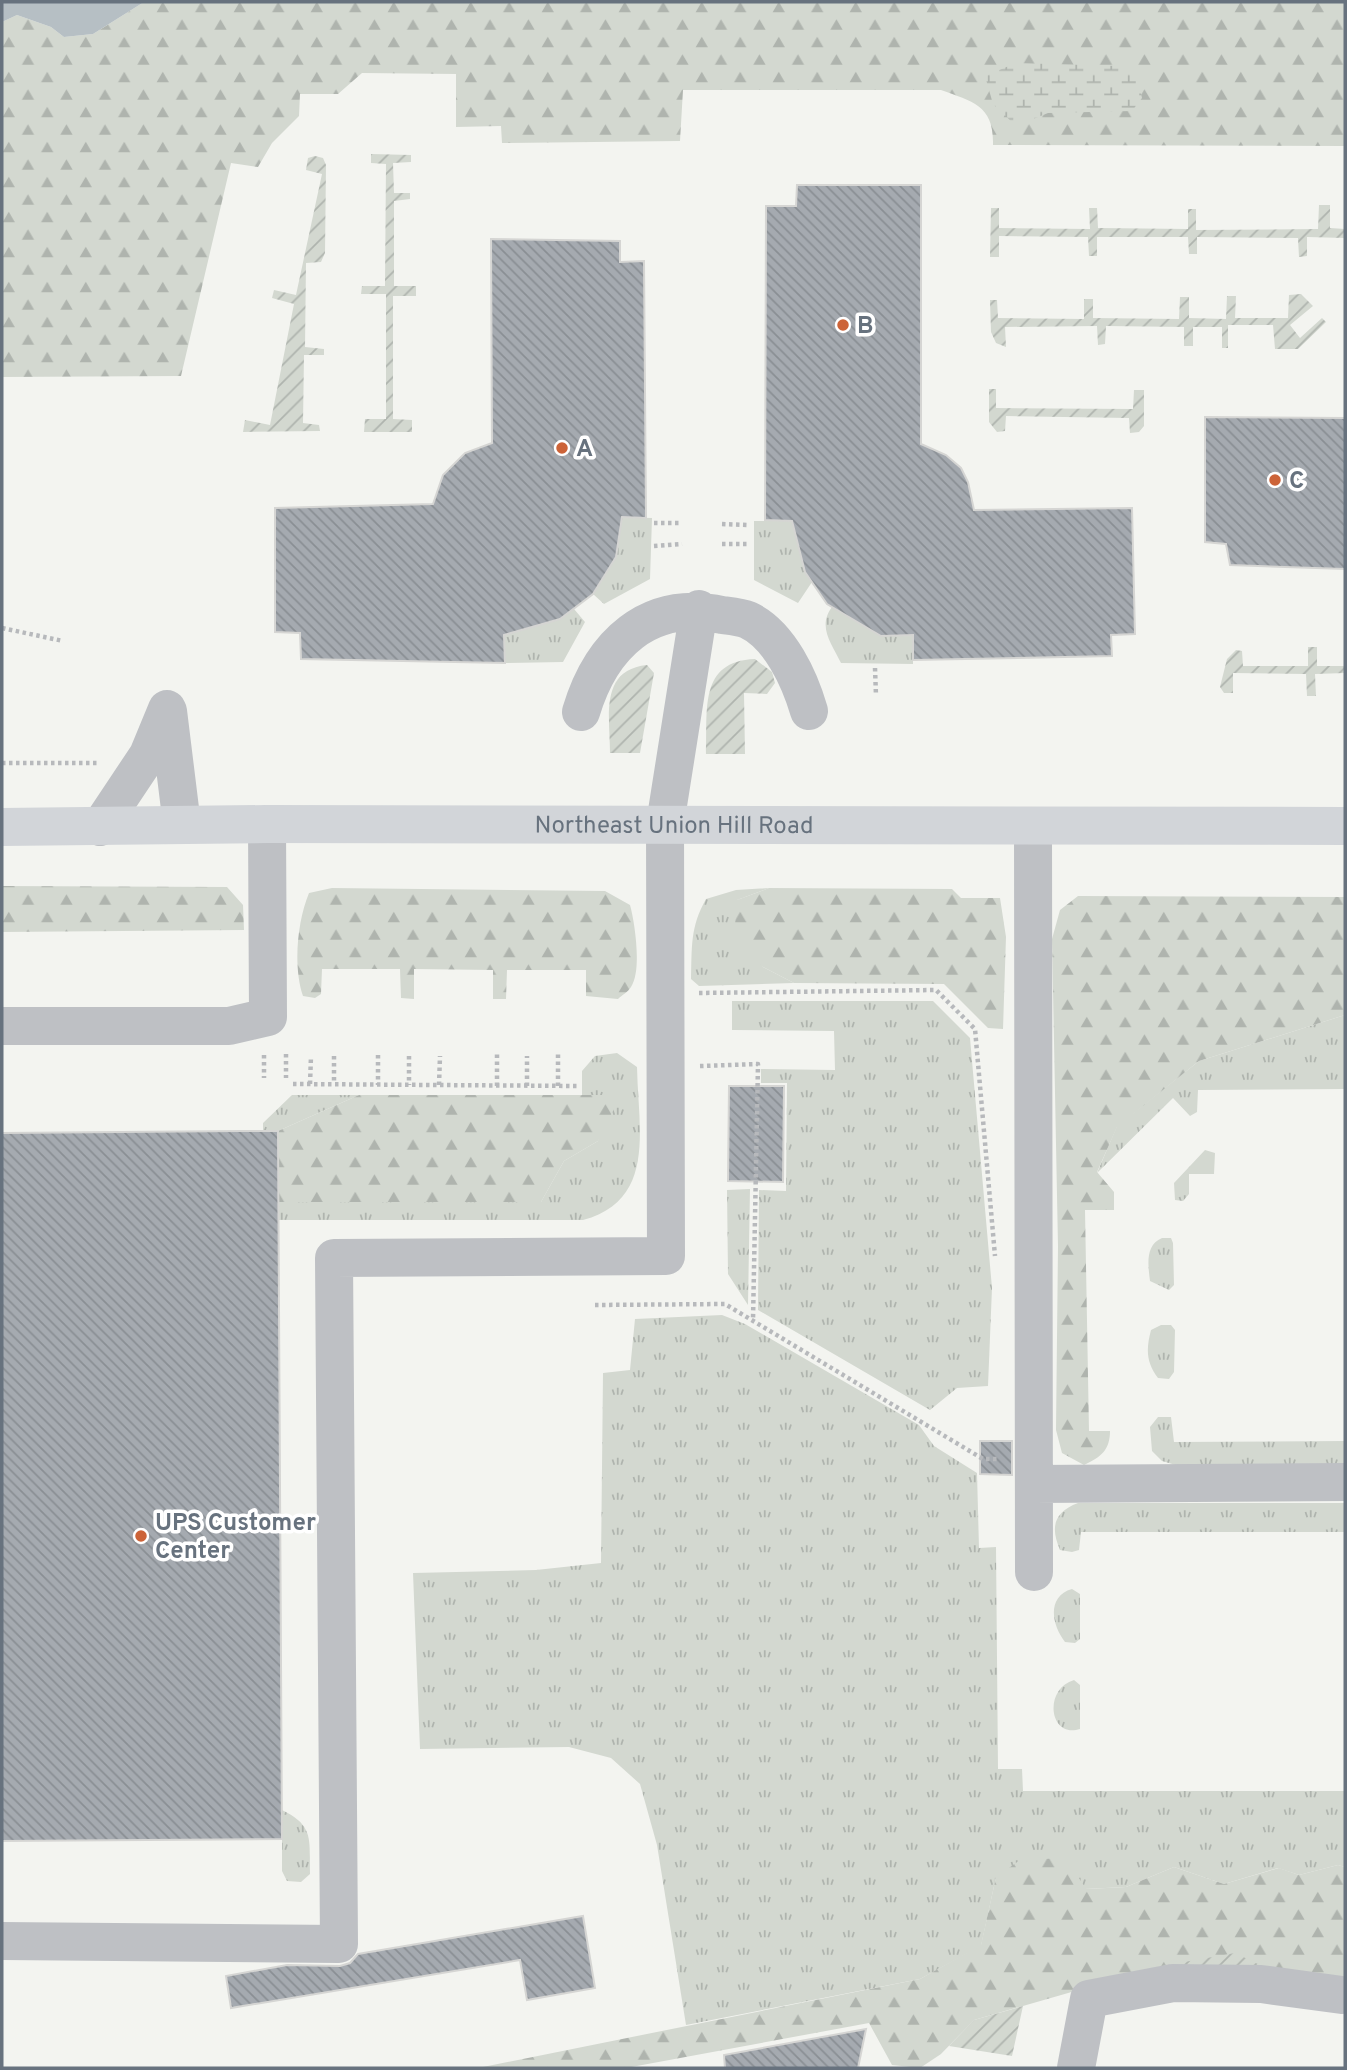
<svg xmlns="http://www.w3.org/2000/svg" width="1347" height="2070" viewBox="0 0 1347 2070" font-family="Overpass,sans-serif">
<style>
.grass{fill:url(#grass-tufts)}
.forest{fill:url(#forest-firs)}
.wetland{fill:url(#wetland-marsh)}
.garden{fill:url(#garden-furrows)}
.water{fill:#b6bfc4}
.building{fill:url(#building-back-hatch);stroke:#d5d5d3;stroke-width:2}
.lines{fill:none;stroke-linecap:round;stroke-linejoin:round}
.path{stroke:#b7b9bc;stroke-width:4.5;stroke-dasharray:3.5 3.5;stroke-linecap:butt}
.minor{stroke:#bec0c4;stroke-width:38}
.major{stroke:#d2d5d9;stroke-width:38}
.poi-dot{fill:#cc6338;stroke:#fff;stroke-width:2.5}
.labels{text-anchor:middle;stroke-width:7;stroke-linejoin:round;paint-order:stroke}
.poi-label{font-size:24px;font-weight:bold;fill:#67727e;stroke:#fff;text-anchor:start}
.street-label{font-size:24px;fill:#67727e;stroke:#fff}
</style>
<defs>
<pattern id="grass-tufts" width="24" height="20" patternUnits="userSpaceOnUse" patternTransform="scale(1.75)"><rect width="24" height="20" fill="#d3d8d0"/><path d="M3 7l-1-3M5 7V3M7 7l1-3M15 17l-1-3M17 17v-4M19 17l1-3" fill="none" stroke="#afb4ae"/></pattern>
<pattern id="forest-firs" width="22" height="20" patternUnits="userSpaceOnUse" patternTransform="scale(1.75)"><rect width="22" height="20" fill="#d3d8d0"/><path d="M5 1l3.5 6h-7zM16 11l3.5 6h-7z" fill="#afb4ae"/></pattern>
<pattern id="wetland-marsh" width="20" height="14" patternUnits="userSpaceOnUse" patternTransform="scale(1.75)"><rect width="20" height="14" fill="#d3d8d0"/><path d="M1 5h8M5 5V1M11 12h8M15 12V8" fill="none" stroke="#afb4ae"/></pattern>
<pattern id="garden-furrows" width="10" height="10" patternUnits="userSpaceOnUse" patternTransform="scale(1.75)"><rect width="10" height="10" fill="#d3d8d0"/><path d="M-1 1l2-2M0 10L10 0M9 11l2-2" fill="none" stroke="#afb4ae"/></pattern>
<pattern id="building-back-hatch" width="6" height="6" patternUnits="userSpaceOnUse" patternTransform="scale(1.75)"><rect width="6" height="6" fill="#a5aab0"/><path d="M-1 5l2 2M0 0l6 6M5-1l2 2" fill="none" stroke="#8a8f94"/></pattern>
</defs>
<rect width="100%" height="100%" fill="#f3f4f0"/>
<path class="grass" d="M622,517l30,1 -2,61 -46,25 -11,-10z
M754,521h38l13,51 7,10 -14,21 -44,-23z
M832,607l49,29 32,-1v29l-72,-1c-9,-19 -24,-36 -9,-56z
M574,609l11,13 -22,40 -58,1 -1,-28 56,-16z
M769,888l-32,12 26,67 31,16 -95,3 -8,-7c1,-32 -1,-52 15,-80l30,-9z
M732,1001h201l37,37 22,250 -4,98 -31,2 -27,22 -172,-100 1,-120 27,1 1,-108h-26v-14l74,1 -1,-39 -102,-1z
M1345,1015v74l-147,1 -1,22 -7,4 -17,-18 -76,75 20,-47 82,-65z
M617,1053l20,14c1,61 20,133 -54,153h-305v-18h263l23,-41 34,-20 7,-46 -23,1v-25l13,-15z
M292,1095h67l-81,36h-15v-8z
M1205,1150l10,3 -1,21h-25v20l-6,7 -8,-1 -1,-17z
M750,1189l-2,116 -20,-31 -1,-84z
M1162,1238h9l2,5 1,42 -5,5 -19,-9c-2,-16 -5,-36 12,-43z
M722,1315l23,9 174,101 15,21 43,27 2,75 17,-1 2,222h24l1,22h322v76l-7,-2 -39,10 -21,-7 -54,16 -50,-17 -48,20 -41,2 -89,-12 -15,69 -61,33 -234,46 -29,-180 -17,-61 -29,-26 -42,-11 -149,2 -7,-176 123,-3 65,-7 2,-190 27,-3 5,-51z
M1161,1325h10l4,5 -1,42 -5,7 -11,-1c-12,-16 -12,-29 -7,-48z
M1158,1417h13l3,25 171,-1v26l-159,1 -24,-7 -10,-10 -2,-24z
M1078,1503h267v29h-264l-2,18 -7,2 -12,-2c-10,-23 -6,-38 18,-47z
M1072,1589l8,5v45l-5,4 -10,-1c-14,-18 -18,-46 7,-53z
M1074,1680l6,5v44c-31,10 -37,-40 -6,-49z
M282,1810c33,16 27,30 28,64l-9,8 -14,-1 -5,-10z"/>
<path class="forest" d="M144,2h1201v144l-352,-1c1,-40 -20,-43 -52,-55h-258l-3,51 -178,2 -1,-17 -45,1v-53l-94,-1 -24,21h-38l-1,22 -27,27 -14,24 -27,-4 -50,213 -179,1v-355l15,-7 34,12 13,10 29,-3z
M2,886l225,1 16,18 1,25 -242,2z
M332,888l273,3 25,14c5,18 12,66 1,82 -3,5 -9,8 -13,12l-32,-3v-26h-79l-1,29h-13v-29l-79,-1v30l-13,-1 -1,-29h-78l-1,25 -6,4 -12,-2c-10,-29 -6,-74 6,-103z
M769,888l183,1 9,9h39l6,39 -3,92 -15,-1 -44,-44 -150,-1 -31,-16 -29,-30 3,-37z
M1078,896l267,1v118l-146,46 -82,66 -20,45 17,20v18h-29l4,221h21c0,19 -9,26 -26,34l-22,-12 -6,-23 2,-184 -6,-307 8,-29z
M359,1095h246l11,10 -18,36 -34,20 -23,41h-263v-71z
M1066,1858l20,31 40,-2 48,-20 50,17 55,-16 20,7 39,-10 7,2v113l-183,-14 -188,54 -33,34 -21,14 -28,-3 -23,-42 -243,45h-148l442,-89 61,-34 15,-68 24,-17z"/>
<path class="wetland" d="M1016,63l102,3 20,13 4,19 -10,13 -84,2 -32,13 -23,-22 -8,-28z"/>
<path class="garden" d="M371,154l40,1v7l-18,1 1,30h16v6l-16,2v85h22v10h-23v123l19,1v12h-48l1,-13h21v-125h-25l1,-8h23l1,-122 -15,-1z
M315,156l8,2 3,7 -1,88 -4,9 -15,1 -1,84 19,2v6h-20l-1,68 16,2 1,6 -77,1 2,-12 25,5 24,-121 -22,-6 2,-8 22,5 26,-121 -16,-4 2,-12z
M1319,205h11v23l15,1v9l-38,-1v19l-8,1 -1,-19 -101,-1v17h-8l-1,-17h-91v19h-8l-1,-19 -89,-1v21h-9l1,-49h8v20l91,1 -1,-21h8l1,20 90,1v-20h8v21l122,-1z
M1301,294l12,12 -23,19 10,13 22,-20 4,4 -28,27h-23l-2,-24h-45v23h-6v-21h-29v19h-9v-19l-78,-1 -1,18 -7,1 -1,-19 -92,1 1,20 -10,-4 -5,-11 -1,-32h7l1,18 86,1v-20h9v19l86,1 1,-22h9v21l37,1 1,-23h9l-1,22h53l1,-23z
M989,389h7v19l137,1 1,-19h10v36l-5,6 -9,1 -1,-15 -123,-2 -1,15 -8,1 -8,-10z
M1308,647h9v19h28v7l-30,1 1,22h-9l-1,-22 -73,-1v20h-9l-4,-6 7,-28 9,-9 6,1 1,15h65z
M755,659l17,13 3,11 -8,11 -23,-1 1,61h-39c2,-43 -8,-93 49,-95z
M647,665l7,8 -14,80h-30c0,-36 -11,-83 37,-88z
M1235,1953l29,14 -102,-1z
M1023,2006l-11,50 -63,-10 25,-26z"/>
<path class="water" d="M2,2h142l-51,32 -29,3 -13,-10 -34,-12 -15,7z"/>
<path class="building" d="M797,185h124v259l25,11 15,13 7,14 6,28 158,-2 3,126 -24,1 1,21 -199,4v-25l-32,1 -54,-32 -22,-32 -13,-51 -27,-1 1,-314h30z
M491,239l129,2v21l24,-1 2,257 -24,-1 -6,40 -23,37 -33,25 -56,16 1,28 -204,-4 -1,-26 -25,-1v-124l158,-4 10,-29 22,-22 27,-10z
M1205,417l140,1v151l-115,-4 -4,-21 -21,-2z
M729,1086h55l-1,96 -55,-1z
M241,1131h37l4,708 -280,2v-708z
M980,1441h32v34l-32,-1z
M583,1916l12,72 -68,12 -7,-40 -289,48 -5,-32 61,-11 53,1 10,-3 8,-9z
M866,2029l-8,39h-133l-1,-13z"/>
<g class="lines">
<path class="path" d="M654,523h28
M722,524l27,1
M722,544h27
M654,546l28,-2
M2,628l61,13
M875,668l1,28
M2,763h97
M699,993l237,-3 39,39 20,227
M286,1054v24
M264,1055v23
M378,1055v30
M334,1056v28
M409,1056v29
M700,1066l58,-2 -5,256
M293,1084l285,2
M310,1084l1,-28
M439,1085l1,-29
M497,1086v-32
M527,1086v-30
M558,1086v-32
M595,1305l130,-1 258,155h15"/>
<path class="minor" d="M168,711l14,114
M581,712c20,-67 67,-113 141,-97 8,1 19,2 26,5 32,15 52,60 61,91
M1033,826l1,746
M100,827l48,-72 19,-46
M2,1026h227l39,-9 -1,-193
M1034,1484l311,-2
M2,1941l337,3 -5,-686 332,-2 -1,-432 34,-215
M1076,2068l13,-69 84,-16 88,1 81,11"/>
<path class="major" id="s1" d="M2,827l265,-3 1078,2"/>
</g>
<g class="poi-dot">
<circle cx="843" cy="325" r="7"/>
<circle cx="562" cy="448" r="7"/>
<circle cx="1275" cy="480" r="7"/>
<circle cx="141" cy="1536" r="7"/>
</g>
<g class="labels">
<g class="poi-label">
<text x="857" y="333">B</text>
<text x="576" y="456">A</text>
<text x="1289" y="488">C</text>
<text x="155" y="1530">UPS Customer<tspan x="155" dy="28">Center</tspan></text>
</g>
<g class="street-label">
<text dy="8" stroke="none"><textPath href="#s1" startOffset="672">Northeast Union Hill Road</textPath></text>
</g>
</g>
<rect width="1347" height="2070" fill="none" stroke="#67727e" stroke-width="7"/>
</svg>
